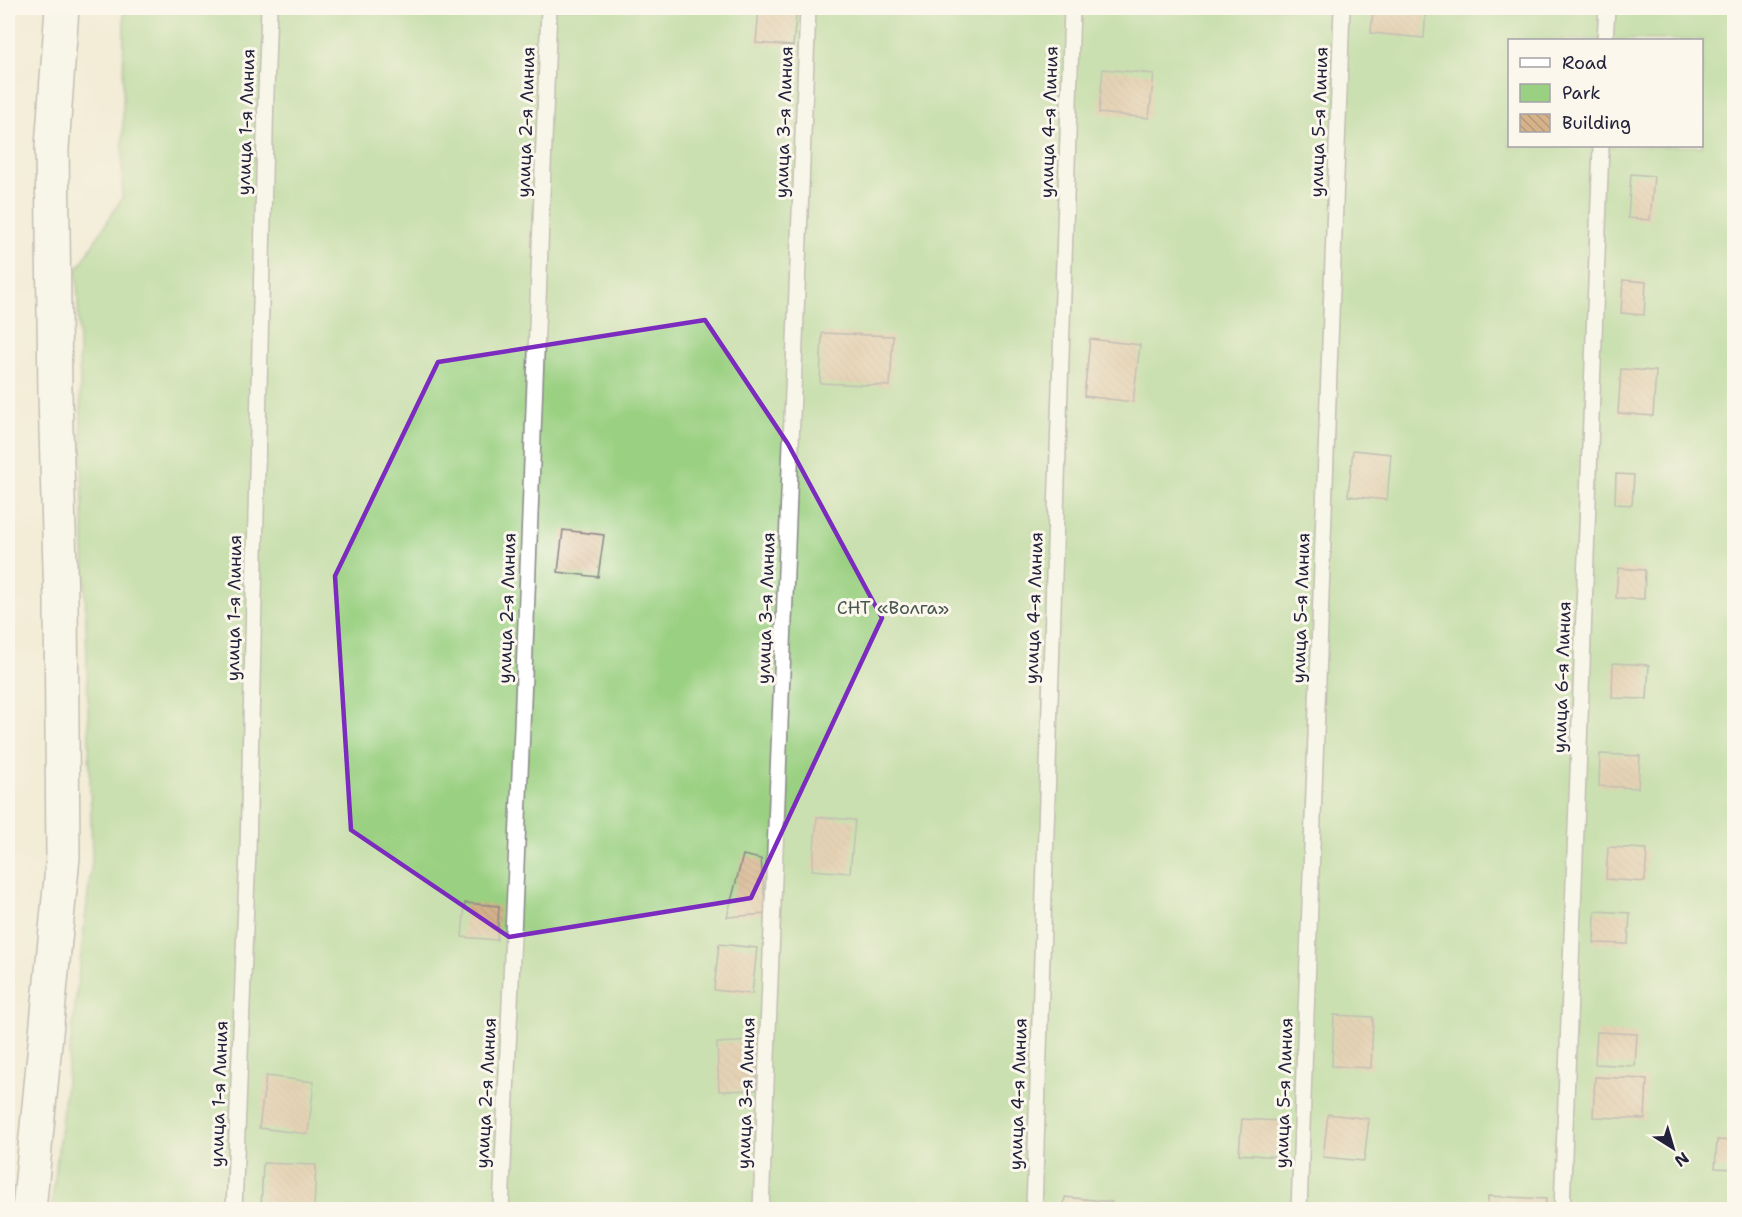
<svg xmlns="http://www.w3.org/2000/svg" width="1742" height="1217" viewBox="0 0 1742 1217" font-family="'Shantell Sans',sans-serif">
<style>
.green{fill:#9ad081;stroke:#5e795e;stroke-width:1.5;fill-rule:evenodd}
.building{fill:url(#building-back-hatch)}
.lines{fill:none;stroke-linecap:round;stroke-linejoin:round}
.lane-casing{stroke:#8a8789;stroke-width:18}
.secondary-casing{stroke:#8a8789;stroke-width:36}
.lane{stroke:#fff;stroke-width:15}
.secondary{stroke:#fff;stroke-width:33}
.marked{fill:none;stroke:#7b2cbf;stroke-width:4.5;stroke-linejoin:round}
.labels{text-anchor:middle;stroke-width:6;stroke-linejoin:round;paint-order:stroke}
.street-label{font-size:18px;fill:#22223b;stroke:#fbf7ec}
.park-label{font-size:18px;fill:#465650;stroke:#fbf7ec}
</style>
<defs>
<pattern id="building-back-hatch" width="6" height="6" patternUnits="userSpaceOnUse" patternTransform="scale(1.5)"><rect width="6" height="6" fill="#d6b28b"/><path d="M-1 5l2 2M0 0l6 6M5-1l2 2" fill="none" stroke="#b79979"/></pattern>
</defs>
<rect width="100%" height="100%" fill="#fbf7ec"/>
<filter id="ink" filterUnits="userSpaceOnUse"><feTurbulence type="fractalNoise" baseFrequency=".0167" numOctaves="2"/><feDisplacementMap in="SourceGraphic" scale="12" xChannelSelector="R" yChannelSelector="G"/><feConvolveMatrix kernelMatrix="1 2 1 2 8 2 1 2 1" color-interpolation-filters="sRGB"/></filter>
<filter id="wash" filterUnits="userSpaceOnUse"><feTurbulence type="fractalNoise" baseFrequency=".008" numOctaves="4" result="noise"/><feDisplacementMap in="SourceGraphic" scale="24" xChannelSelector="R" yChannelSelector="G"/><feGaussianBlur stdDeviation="1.35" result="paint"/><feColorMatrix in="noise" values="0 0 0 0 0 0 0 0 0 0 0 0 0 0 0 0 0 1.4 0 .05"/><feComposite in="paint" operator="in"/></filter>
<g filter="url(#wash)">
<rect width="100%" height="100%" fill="#f3ecd7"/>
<path class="green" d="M124,8h1610v1201l-1683,1 41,-350 -15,-590 45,-72zM1510,40h192v106h-192z"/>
<g id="blocks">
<path class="building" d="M759,8h38l-4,38 -37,-3z
M1373,8h53l-2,30 -53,-5z
M1103,69l51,5 -5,44 -50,-5z
M1631,174l23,2 -4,44 -22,-2z
M1623,280l23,2 -2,33 -23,-2z
M822,333l71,3 -3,50 -70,-3z
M1090,339l50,6 -7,57 -49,-6z
M1621,369l35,2 -3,45 -35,-3z
M1353,450l38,4 -4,46 -39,-4z
M1616,474l18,1 -2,30 -17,-1z
M563,530l41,5 -6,42 -40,-5z
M1618,568l27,2 -1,29 -28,-1z
M1613,663l36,2 -2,34 -35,-1z
M1600,754l40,2 -2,32 -39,-2z
M817,817l38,3 -5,53 -38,-3z
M1608,847l39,2 -2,33 -39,-3z
M743,855l18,4 5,55 -39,3z
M465,903l34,3 -2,34 -35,-3z
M1595,911l35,2 -2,31 -34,-1z
M719,944l38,4 -5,46 -38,-4z
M1334,1015l39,2 -2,51 -39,-2z
M1597,1032l40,2 -2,32 -40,-2z
M754,1041l2,49 -37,1 -2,-48z
M266,1076l48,6 -6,52 -49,-6z
M1595,1077l52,2 -2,40 -52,-2z
M1328,1114l41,5 -5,42 -41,-4z
M1242,1119l38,2 -2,36 -39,-3z
M1717,1140l17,1v28l-19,-1z
M263,1163l53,2 -2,45h-53z
M1488,1196l58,3 -1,11h-57z
M1065,1197l47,5 -1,8h-48z"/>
</g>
</g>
<g filter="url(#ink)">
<use href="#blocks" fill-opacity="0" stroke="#8a8789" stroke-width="1.5"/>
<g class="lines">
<defs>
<path id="lane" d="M1605,40l2,-32
M234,1210l14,-360 18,-757 3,-85
M501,1210l21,-482 27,-720
M761,1210l47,-1202
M1034,1210l38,-1202
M1299,1210l43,-1202
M1562,1210l39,-1064"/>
<path id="secondary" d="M29,1210l34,-353 -2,-255 -6,-208 -3,-246 10,-140"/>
</defs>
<use href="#lane" class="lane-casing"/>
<use href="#secondary" class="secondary-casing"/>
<use href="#lane" class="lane"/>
<use href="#secondary" class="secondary"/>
</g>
</g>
<path d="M0 0H1742V1217H0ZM705,320l83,124 94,174 -131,280 -242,39 -158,-107 -16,-254 103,-214z" fill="#f3ecd7" fill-opacity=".55" fill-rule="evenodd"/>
<path class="marked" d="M705,320l83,124 94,174 -131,280 -242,39 -158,-107 -16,-254 103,-214z"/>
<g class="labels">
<g class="street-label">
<text transform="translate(246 122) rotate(-88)" y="6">улица 1-я Линия</text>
<text transform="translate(526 122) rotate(-88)" y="6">улица 2-я Линия</text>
<text transform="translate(784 122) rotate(-88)" y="6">улица 3-я Линия</text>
<text transform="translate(1049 122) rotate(-88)" y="6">улица 4-я Линия</text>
<text transform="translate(1319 122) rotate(-88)" y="6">улица 5-я Линия</text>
<text transform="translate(234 608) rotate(-89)" y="6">улица 1-я Линия</text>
<text transform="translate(507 608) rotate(-88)" y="6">улица 2-я Линия</text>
<text transform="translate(766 608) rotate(-88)" y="6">улица 3-я Линия</text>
<text transform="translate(1034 608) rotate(-88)" y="6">улица 4-я Линия</text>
<text transform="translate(1301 608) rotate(-88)" y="6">улица 5-я Линия</text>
<text transform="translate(1562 677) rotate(-88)" y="6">улица 6-я Линия</text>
<text transform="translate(486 1093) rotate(-87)" y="6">улица 2-я Линия</text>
<text transform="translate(746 1093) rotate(-88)" y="6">улица 3-я Линия</text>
<text transform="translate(1284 1093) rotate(-88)" y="6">улица 5-я Линия</text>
<text transform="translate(219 1094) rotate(-88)" y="6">улица 1-я Линия</text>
<text transform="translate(1018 1094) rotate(-88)" y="6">улица 4-я Линия</text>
</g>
<g class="park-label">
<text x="893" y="614">СНТ «Волга»</text>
</g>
</g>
<rect width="1742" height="1217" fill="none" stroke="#fbf7ec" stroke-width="30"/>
<rect x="1508" y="39" width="195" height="108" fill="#fbf7ec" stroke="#a4a2a5" stroke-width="1.5"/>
<rect x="1520" y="58" width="30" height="9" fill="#ffffff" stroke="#a4a2a5" stroke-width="1.5"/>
<text x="1562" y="69" font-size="18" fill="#22223b">Road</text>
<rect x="1520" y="84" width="30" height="18" fill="#9ad081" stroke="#a4a2a5" stroke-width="1.5"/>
<text x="1562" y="99" font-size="18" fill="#22223b">Park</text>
<rect x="1520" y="114" width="30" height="18" fill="url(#building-back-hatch)" stroke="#a4a2a5" stroke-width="1.5"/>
<text x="1562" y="129" font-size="18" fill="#22223b">Building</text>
<g transform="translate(1673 1148) rotate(143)" stroke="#fbf7ec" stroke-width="4.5" paint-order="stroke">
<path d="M0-4.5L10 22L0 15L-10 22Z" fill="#22223b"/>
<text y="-9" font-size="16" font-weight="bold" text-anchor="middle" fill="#22223b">N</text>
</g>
</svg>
